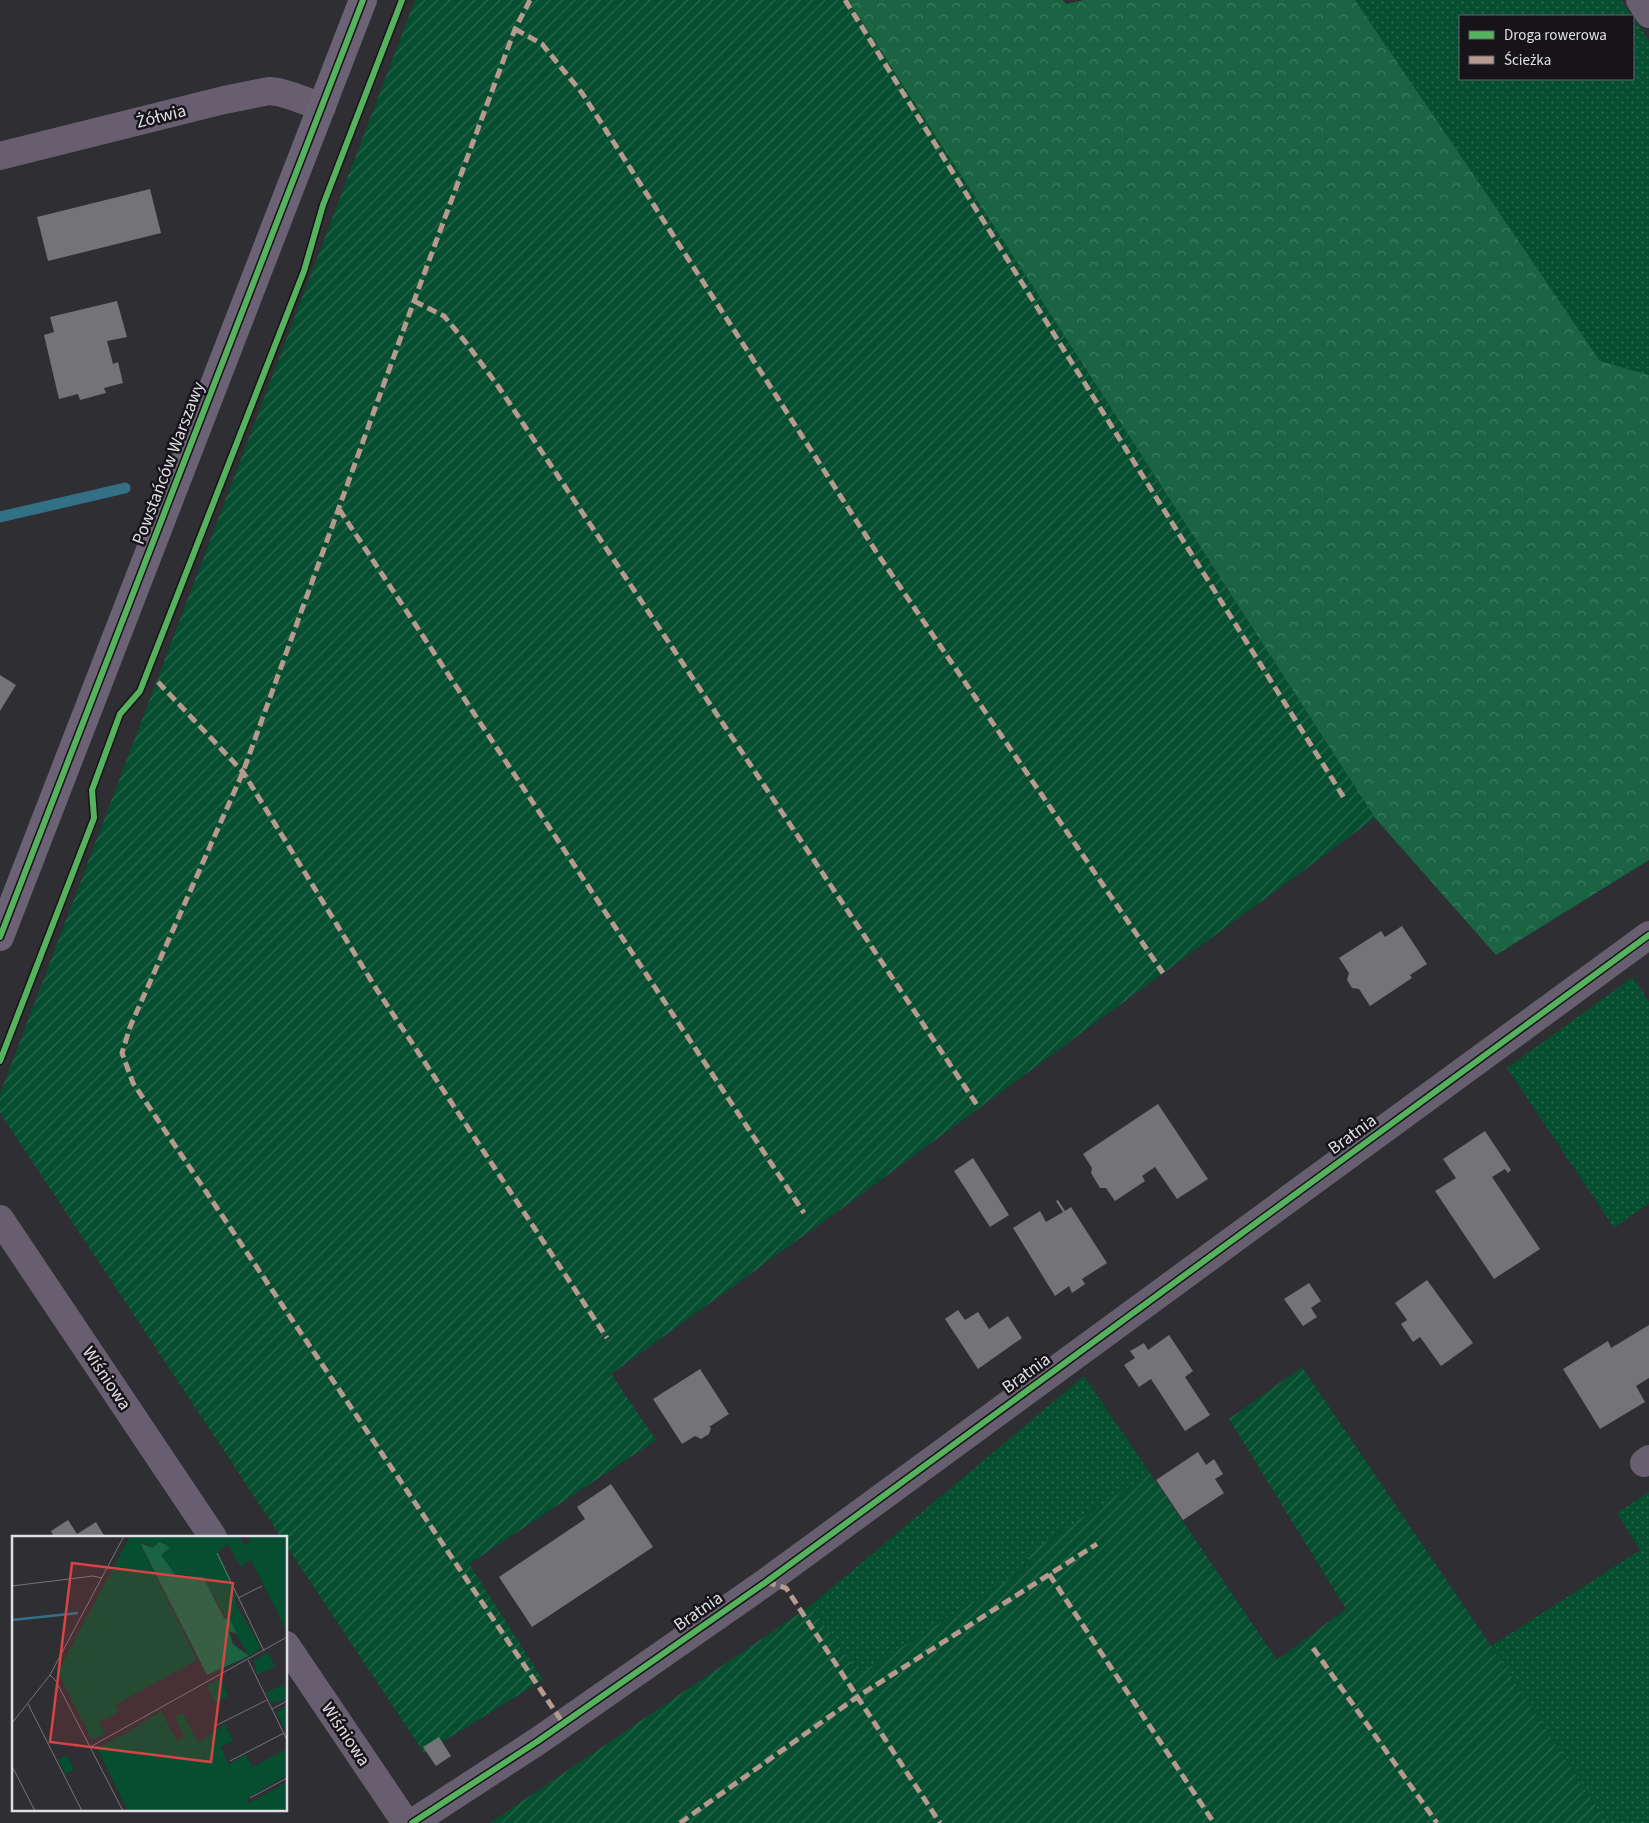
<svg xmlns="http://www.w3.org/2000/svg" width="1649" height="1823" viewBox="0 0 1649 1823" font-family="'Source Sans 3',sans-serif">
<style>
.grass{fill:url(#grass-dots)}
.forest{fill:url(#forest-crowns)}
.garden{fill:url(#garden-furrows)}
.lines{fill:none;stroke-linecap:round;stroke-linejoin:round}
.stream{stroke:#327086;stroke-width:11}
.building{fill:#747377}
.street{stroke:#675f6f;stroke-width:28}
.secondary{stroke:#6c6275;stroke-width:28}
.quiet{stroke:#b69a8f;stroke-width:5;stroke-dasharray:10 5;stroke-linecap:butt}
.cycleway-casing{stroke:#161419;stroke-width:9}
.cycleway{stroke:#56b35d;stroke-width:6}
.labels{text-anchor:middle;stroke-width:5;stroke-linejoin:round;paint-order:stroke}
.street-label{font-size:18px;fill:#e0dee5;stroke:#161419}
.inset-river{fill:none;stroke:#327086;stroke-width:2.5}
.inset-road{fill:none;stroke:#76747a;stroke-width:1}
.view{fill:#d84344;fill-opacity:0.15;stroke:#d84344;stroke-width:2.5}
.inset-edge{fill:none;stroke:#e0dee5;stroke-width:2.5}
</style>
<defs>
<pattern id="grass-dots" width="8" height="8" patternUnits="userSpaceOnUse" patternTransform="scale(1.25)"><rect width="8" height="8" fill="#064e30"/><path d="M2 2h.1M6 6h.1" fill="none" stroke="#2a674e" stroke-width="1.8" stroke-linecap="round"/></pattern>
<pattern id="forest-crowns" width="20" height="18" patternUnits="userSpaceOnUse" patternTransform="scale(1.25)"><rect width="20" height="18" fill="#1a6443"/><path d="M2 6a3 3 0 1 1 6 0M12 15a3 3 0 1 1 6 0" fill="none" stroke="#3b7a5e"/></pattern>
<pattern id="garden-furrows" width="10" height="10" patternUnits="userSpaceOnUse" patternTransform="scale(1.25)"><rect width="10" height="10" fill="#064e30"/><path d="M-1 1l2-2M0 10L10 0M9 11l2-2" fill="none" stroke="#2a674e"/></pattern>
</defs>
<rect width="100%" height="100%" fill="#2f2e33"/>
<path class="grass" d="M1355,0h266l11,16h-172v63h173v-62l16,24v334l-49,-14z
M1633,977l16,25v201l-35,25 -107,-160z
M1084,1376l66,97 -123,82 5,10 -173,109 -49,-68z
M1649,1492v331h-42l-116,-177 149,-96 -23,-37z"/>
<path class="forest" d="M848,0h215l3,4 18,-4h271l245,361 49,14v485l-153,95 -121,-137z"/>
<path class="garden" d="M415,0h433l527,818 -523,383 -241,173 45,66 -187,124 74,116 -119,73 -138,-208v-8h-5l-281,-424v-19z
M1302,1367l189,279 116,177h-1117l320,-217 49,68 173,-109 -6,-10 124,-82 127,187 69,-51 -117,-190z"/>
<g class="lines">
<path class="stream" d="M0,517l125,-29"/>
</g>
<path class="building" d="M150,189l11,44 -113,28 -11,-44z
M117,301l10,36 -20,4 6,23 5,-2 5,21 -19,5 2,5 -26,7 -2,-6 -19,5 -15,-64 10,-3 -4,-15z
M0,675l16,10 -16,26z
M1402,926l25,38 -17,11 2,3 -42,28 -11,-17 -7,-1 -5,-8 2,-7 -10,-15 42,-27 4,6z
M1158,1104l50,75 -31,20 -22,-32 -13,9 3,5 -30,20 -9,-13h-6l-9,-15 1,-5 -9,-14z
M1485,1131l26,39 -3,3 -3,-4 -13,8 48,72 -46,30 -59,-88 21,-13 -13,-19z
M973,1158l36,57 -19,12 -36,-56z
M1058,1200l7,11 6,-4 36,56 -25,16 3,5 -13,9 -3,-7 -14,10 -42,-68 27,-17 6,11 17,-10 -7,-11z
M1427,1280l46,63 -32,23 -21,-29 -7,5 -12,-18 6,-4 -12,-17z
M1309,1283l12,18 -10,7 6,9 -14,9 -19,-27z
M958,1310l7,10 13,-8 11,17 19,-13 14,22 -44,31 -33,-50z
M1649,1325v53l-13,8 9,16 -45,27 -37,-60 45,-28 3,7z
M1169,1335l24,36 -8,6 25,38 -25,16 -34,-52 -12,8 -15,-22 11,-7 -5,-7 14,-8 4,7z
M700,1369l29,45 -20,13 2,1 -2,6 -8,5 -6,-3 -13,8 -29,-45z
M1198,1452l8,13 8,-6 9,15 -8,5 9,14 -41,27 -27,-40z
M611,1484l42,63 -121,80 -33,-50 86,-58 -8,-12z
M68,1520l9,14 19,-12 9,15h-51l-3,-6z
M439,1737l12,19 -15,10 -13,-19z"/>
<g class="lines">
<path class="street" d="M1640,0l9,14
M0,156l224,-56 45,-9 9,1 14,4 30,11
M0,1219l213,318
M1644,1463l5,-4
M286,1645l120,178
M412,1823l126,-82 228,-159 883,-647"/>
<path class="secondary" d="M0,937l363,-937"/>
<path class="quiet" d="M530,0l-15,29 -101,272 -171,471 -113,255 -8,26 11,30 430,640
M845,0l501,801
M515,29l27,15 40,49 295,460 286,420
M414,301l30,15 23,28 31,42 481,722
M339,509l465,704
M158,682l85,90 134,218 230,348
M1049,1574l165,249
M766,1582l20,6 154,235
M1313,1648l124,175
M680,1823l177,-126 240,-153"/>
<defs>
<path id="cycleway" d="M0,937l363,-937
M0,1061l94,-243 -2,-28 28,-76 20,-23 164,-420 19,-66 79,-205
M412,1823l126,-82 228,-159 883,-647"/>
</defs>
<use href="#cycleway" class="cycleway-casing"/>
<use href="#cycleway" class="cycleway"/>
</g>
<g class="labels">
<g class="street-label">
<text transform="translate(161 116) rotate(-14)" y="6">Żółwia</text>
<text transform="translate(168 463) rotate(-69)" y="6">Powstańców Warszawy</text>
<text transform="translate(1352 1134) rotate(-36)" y="6">Bratnia</text>
<text transform="translate(1026 1373) rotate(-36)" y="6">Bratnia</text>
<text transform="translate(107 1378) rotate(56)" y="6">Wiśniowa</text>
<text transform="translate(698 1611) rotate(-35)" y="6">Bratnia</text>
<text transform="translate(346 1734) rotate(56)" y="6">Wiśniowa</text>
</g>
</g>
<g transform="translate(12 1536)">
<rect width="275" height="275" fill="#2f2e33"/>
<path d="M124,0h103l5,9 6,-3 -2,-6h39v96l-36,-72 -11,6 -12,-22 -10,7 18,42 -1,10 25,43 -1,4 -10,6 -46,-78 -27,-1 -15,-22 -14,-11 -7,-1zM256,116l7,14 -18,9 -3,-15zM208,143l9,17 -14,7 -8,-17zM272,148l3,15 -16,4 -5,-10zM275,169v27l-11,-19zM149,175l6,11 -31,16 -4,-8zM213,188l8,17 -13,6 9,18 17,-11 6,13 35,-18v26l-41,24 3,4 38,-21v29h-55l-34,-68zM55,219l7,15 -9,4 -7,-15z" fill="#064e30"/>
<path d="M147,6l11,5 -9,8 15,21 27,1 21,41 6,2 7,14 -8,-3 4,13 16,12 -42,19 -67,-132 13,5z" fill="#1a6443"/>
<path d="M118,0h6l61,124 -82,45 4,7 -20,10 6,12 -13,6 -34,-68zM171,177l49,98h-104l-31,-63 35,-18 4,8 31,-16 10,19 7,-4 -9,-20z" fill="#064e30"/>
<path class="inset-river" d="M0,84l66,-7"/>
<path class="inset-road" d="M205,17l47,98M0,50l81,-10 9,2M226,62l24,-12M236,124l39,80M38,139l6,6 67,130M16,168l54,107M260,173l15,-8M0,187l38,-48 74,-139M203,190l52,-26M78,211l197,-110M218,225l54,-28M0,230l23,45M238,262l37,-20"/>
<path class="view" d="M60,27l161,20 -22,179 -161,-20z"/>
<rect width="275" height="275" class="inset-edge"/>
</g>
<rect x="1459" y="15" width="175" height="65" fill="#161419" stroke="#67656b"/>
<rect x="1469" y="31" width="25" height="8" fill="#56b35d" stroke="#67656b"/>
<text x="1504" y="40" font-size="15" fill="#e0dee5">Droga rowerowa</text>
<rect x="1469" y="56" width="25" height="8" fill="#b69a8f" stroke="#67656b"/>
<text x="1504" y="65" font-size="15" fill="#e0dee5">Ścieżka</text>
</svg>
